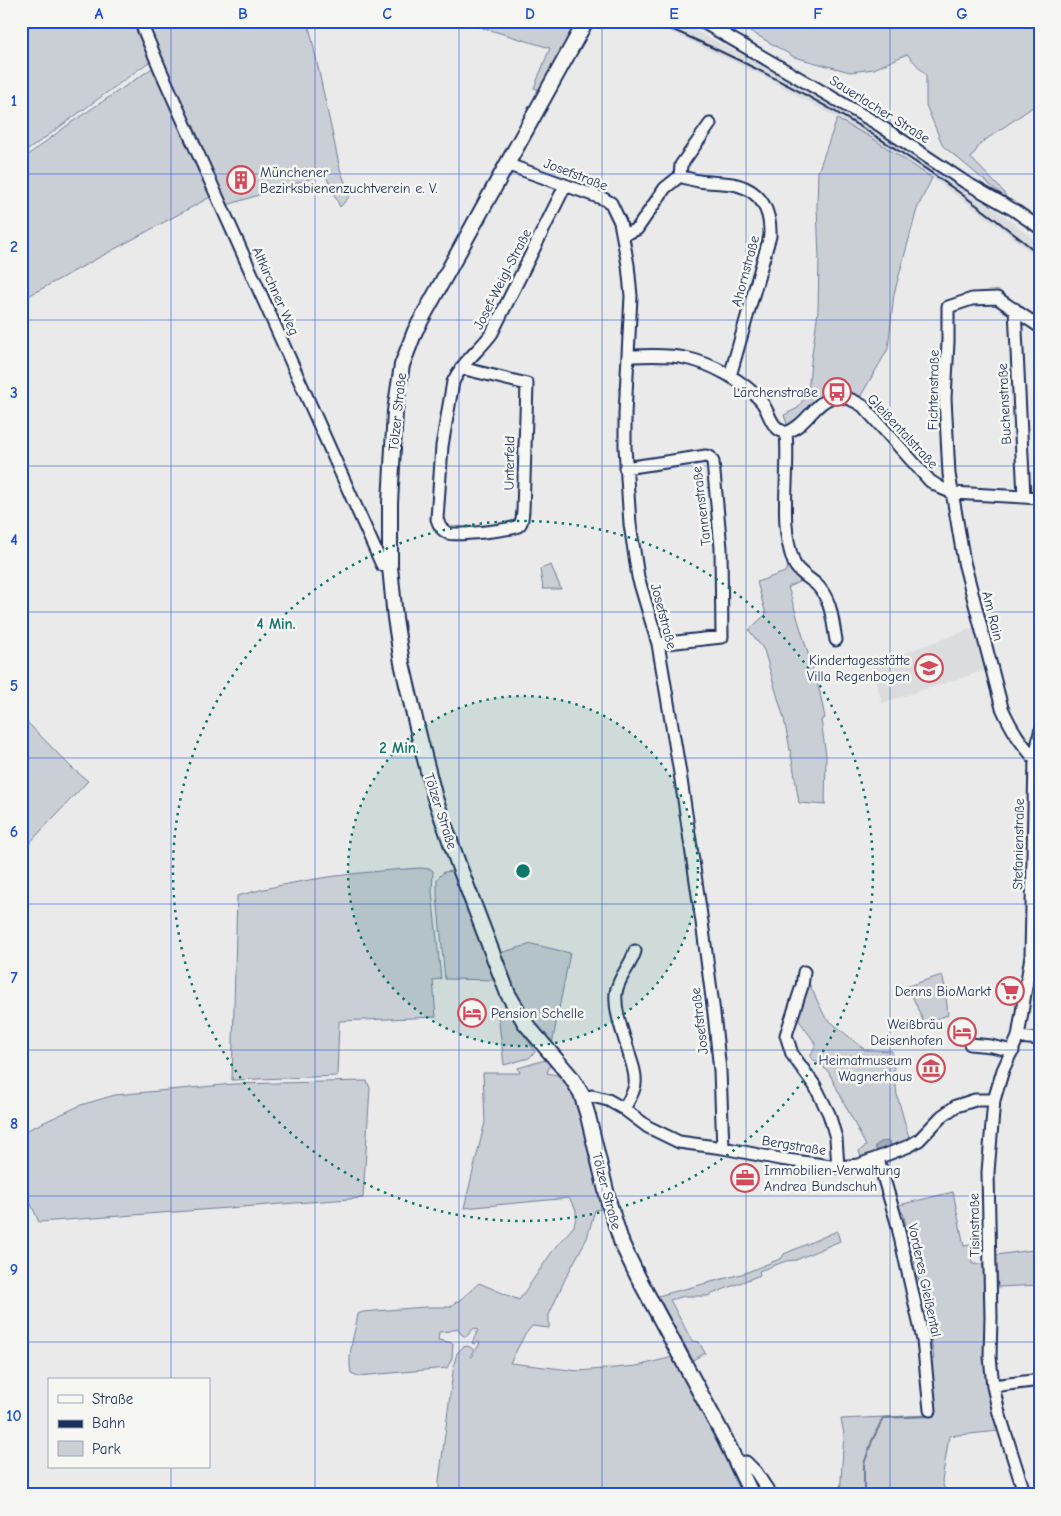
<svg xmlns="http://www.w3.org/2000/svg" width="1061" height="1516" viewBox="0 0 1061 1516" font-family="'Comic Neue',sans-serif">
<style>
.built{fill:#dadcde}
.green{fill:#caced5;stroke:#727e9a}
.water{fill:#a2aaba;stroke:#6c7995}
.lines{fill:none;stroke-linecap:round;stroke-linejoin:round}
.stream{stroke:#6c7995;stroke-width:2}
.minor-casing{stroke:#1b2f5e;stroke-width:15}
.major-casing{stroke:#1b2f5e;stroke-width:18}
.minor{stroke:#f6f6f2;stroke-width:11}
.major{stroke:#f6f6f2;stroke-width:14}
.rail{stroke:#1b2f5e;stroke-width:2}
.grid{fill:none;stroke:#1d4ed8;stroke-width:1;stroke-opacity:0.55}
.ring{fill:none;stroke:#0f766e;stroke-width:2.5;stroke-dasharray:2.5 5}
.labels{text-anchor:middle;stroke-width:5;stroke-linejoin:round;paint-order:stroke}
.street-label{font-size:14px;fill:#1b2f5e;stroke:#f6f6f2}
.poi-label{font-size:14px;fill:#1b2f5e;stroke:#f6f6f2;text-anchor:end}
.centre{fill:#0f766e;stroke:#f6f6f2;stroke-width:2.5}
.ring-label{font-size:15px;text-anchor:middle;font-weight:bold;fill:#0f766e;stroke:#f6f6f2;stroke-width:5;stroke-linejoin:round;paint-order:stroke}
.neatline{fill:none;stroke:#1d4ed8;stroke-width:2}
.grid-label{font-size:16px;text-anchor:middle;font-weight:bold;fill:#1d4ed8}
</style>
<rect width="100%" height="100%" fill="#e9eae9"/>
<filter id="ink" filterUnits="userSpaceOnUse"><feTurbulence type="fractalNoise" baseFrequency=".02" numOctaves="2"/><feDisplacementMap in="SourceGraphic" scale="10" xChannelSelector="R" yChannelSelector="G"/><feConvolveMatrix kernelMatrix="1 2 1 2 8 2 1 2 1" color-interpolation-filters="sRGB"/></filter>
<g filter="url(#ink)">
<path class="built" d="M642,21h34l4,2 92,47 96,53 137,93 35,29v15l-43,-35 -65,-47 -60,-40 -103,-59 -94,-45z
M976,627l10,43 -104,33 -11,-38z"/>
<path class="green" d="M21,21h287l32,148 10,27 -10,11 -15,-33 -101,32 -71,-147 -132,96z
M460,21h119l-40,69 -5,-2 16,-40z
M733,21h307v81l-59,41 -10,15 32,33 4,8 -64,-53 -17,-41v-30l-19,-21 -33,15 -24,3 -56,-15z
M154,67l60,128 -193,105v-140l51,-38z
M837,119l35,19 60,40 -15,31 -23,85 -6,55 -29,50 -14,-4 -56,35 -5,-15 14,-7 10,-16 3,-30 7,-51 1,-52 -2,-53 1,-34z
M551,565l10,24h-18l-3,-20z
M789,565l16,14 -17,8 32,106 5,25 -4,2 5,36 -1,49 -26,-2 -6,-38 -9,-46 -20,-69 -15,-20 17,-16 -9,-32 28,-10z
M21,716l51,52 16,13 -67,71z
M420,868l11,1 2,2 -1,21 9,87 -8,1 3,37 -97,4 -2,55 -105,4 5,-184c60,-17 121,-24 183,-28z
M453,871l5,4 41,105 -54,-1 -8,-84v-16l7,-7z
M532,944l38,9 -18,91 -35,-40 -21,-50z
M942,975l3,12 3,28 -24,8 -16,-37z
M807,979l18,38 40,33 27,1 5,44 13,46 -48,19 -3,-9 7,-5 -38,-75 -18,-14 6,-13 -21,-29z
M510,1006l6,18 9,11 10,17 -6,6 -25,7 -6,-51z
M545,1060l5,5 -3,8 10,2 10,8 8,12 7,15 3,24 15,64 1,11 -6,1 -8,28 -22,41 -16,36v13l-17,-2 -8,10 -14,27 69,8 58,-5 36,-9 55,107 13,31h-302v-14l15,-117 3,-11 6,-6 5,-1 6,4 -4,6 2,1 8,-14 -3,-2 -2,3 -3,-1 6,-13 -4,-2 -8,9 -5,-3 -4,-6 -7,3 -11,1 -1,8 15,3 -1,15 -5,10 -89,8 -7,-3c-4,-18 4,-41 7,-59l5,-2 62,-5h26l2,-3 7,-4 19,-17 40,17 33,-48 22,-26 2,-8v-8l-7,-12 -105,10 21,-86 -2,-49h37l-2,-5z
M367,1081l3,7 -7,110 -324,24 -18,-40v-49l60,-28 34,-10 119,-11z
M953,1192l11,54 6,-1 2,19h10l5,13 -2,81 2,29 12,44 -50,5 -7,45 4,14h-106l4,-61 -3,-15 88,-4v-56h5l-5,-33 -26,-114h-3l-1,-7z
M837,1231l3,10 -44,19 -10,1 -27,10 1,4 -53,21h-22l-15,4 22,41 7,1 6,11 -12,7 -35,-64 87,-23 37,-15 2,-4z
M1040,1249v36l-42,2 -2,-32z
M1040,1424v35c-4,-12 -8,-24 0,-35z"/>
<path class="water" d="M890,1141l2,7 -15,4 -2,-6 6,-4z"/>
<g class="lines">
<path class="stream" d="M886,1164l1,8
M864,1495v-31l8,-23 11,-23 47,-2"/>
<defs>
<path id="minor" d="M140,21l21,50 221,494 8,2
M701,21l175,102 89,59 49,28 26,18
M506,164l98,35 7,4 9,19 8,43 3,31 -6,118v33l5,77 8,53 20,67 22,129 22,149 12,91 6,58 3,77
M680,176l1,-11 29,-41
M623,235l14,-6 28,-41 15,-12c6,2 12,4 19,5 12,2 26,1 38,4 25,7 34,27 33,51l-40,140
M1015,309l9,188
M628,356c19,0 38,-2 57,2 26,5 59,23 76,43 10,13 8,26 25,32
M461,368l66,16 -4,127c-1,5 0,12 -5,15 -7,4 -62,10 -70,7 -7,-3 -9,-8 -11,-14l5,-73 11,-64c9,-20 27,-32 39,-49l73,-147
M786,433c31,-12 33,-55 77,-27l67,75 11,7 12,5 87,5
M786,433c4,43 -8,89 8,130 3,8 15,15 22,21 16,16 16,35 20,56
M625,468l81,-12 4,1 3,5 8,86 1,89 -64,7
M1035,759c-15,-17 -23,-29 -33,-51l-38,-146 -15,-88 -4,-76 3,-56v-35l24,-8 25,-1 43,29
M804,972l-2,14 -16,49 6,19 23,32 14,28 7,24 2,29
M1018,1037l22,2
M970,1044l21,2 22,5
M583,1098l9,-2 16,4 16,9 24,18 31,15 44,6 57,11 58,8 21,-2 50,-19 10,-6 23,-24 14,-10 19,-6h19
M624,1109c4,-8 10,-16 11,-25 1,-9 -2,-18 -5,-27 -5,-20 -16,-43 -14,-64 2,-16 15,-27 19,-42
M878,1159l19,64 26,117 7,70
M993,1386l47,-6
M737,1463l9,-1 10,10 15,23
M21,1493l2,2
M1025,1495l-26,-82 -6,-27 -3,-29 1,-40 -3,-145 6,-72 9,-30 15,-33 13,-81 4,-197 5,-27"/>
<path id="major" d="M586,21l-171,310 -13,34 -7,46 -5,92v64l5,51 7,45 17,73 16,62 24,68 49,128 17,29 46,54 10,16 7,23 21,87 13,41 16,33 87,162 27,56"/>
</defs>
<use href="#minor" class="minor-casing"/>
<use href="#major" class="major-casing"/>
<use href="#minor" class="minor"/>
<use href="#major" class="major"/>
<path class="rail" d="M652,21c140,58 272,138 388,234"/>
</g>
</g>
<path class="grid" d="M171,21v1359M315,21v1474M459,21v1474M602,21v1474M746,21v1474M890,21v1474M21,174h1019M21,320h1019M21,466h1019M21,612h1019M21,758h1019M21,904h1019M21,1050h1019M21,1196h1019M21,1342h1019M171,1467v28"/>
<circle cx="523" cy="871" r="175" fill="#0f766e" fill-opacity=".12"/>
<g class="ring">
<circle cx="523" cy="871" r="175"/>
<circle cx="523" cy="871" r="350"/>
</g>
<defs>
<symbol id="building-ring" viewBox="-11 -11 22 22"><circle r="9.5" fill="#f6f6f2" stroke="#d1495b" stroke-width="1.5"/><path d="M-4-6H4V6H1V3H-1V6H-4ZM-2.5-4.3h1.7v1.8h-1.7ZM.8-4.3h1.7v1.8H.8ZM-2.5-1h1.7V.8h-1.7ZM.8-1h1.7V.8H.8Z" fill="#d1495b"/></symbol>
<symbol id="bus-ring" viewBox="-11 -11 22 22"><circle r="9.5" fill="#f6f6f2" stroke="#d1495b" stroke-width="1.5"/><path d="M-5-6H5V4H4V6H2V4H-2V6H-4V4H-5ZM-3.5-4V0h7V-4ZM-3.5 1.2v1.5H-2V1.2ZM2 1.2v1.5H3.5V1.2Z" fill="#d1495b"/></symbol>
<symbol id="school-ring" viewBox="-11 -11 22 22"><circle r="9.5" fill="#f6f6f2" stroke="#d1495b" stroke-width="1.5"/><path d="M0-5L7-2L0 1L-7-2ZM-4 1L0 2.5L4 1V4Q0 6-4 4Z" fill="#d1495b"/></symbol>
<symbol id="supermarket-ring" viewBox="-11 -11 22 22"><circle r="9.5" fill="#f6f6f2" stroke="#d1495b" stroke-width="1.5"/><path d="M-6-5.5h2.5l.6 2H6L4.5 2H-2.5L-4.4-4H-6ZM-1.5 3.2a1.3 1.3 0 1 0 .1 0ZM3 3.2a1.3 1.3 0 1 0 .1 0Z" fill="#d1495b"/></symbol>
<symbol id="hotel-ring" viewBox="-11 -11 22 22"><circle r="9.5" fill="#f6f6f2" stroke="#d1495b" stroke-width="1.5"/><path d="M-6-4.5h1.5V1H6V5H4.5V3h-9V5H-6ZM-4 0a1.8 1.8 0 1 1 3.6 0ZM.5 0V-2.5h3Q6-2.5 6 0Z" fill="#d1495b"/></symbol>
<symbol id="museum-ring" viewBox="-11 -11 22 22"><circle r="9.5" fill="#f6f6f2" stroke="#d1495b" stroke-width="1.5"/><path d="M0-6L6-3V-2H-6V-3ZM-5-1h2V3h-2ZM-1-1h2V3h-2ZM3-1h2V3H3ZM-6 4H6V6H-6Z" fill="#d1495b"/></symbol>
<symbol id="office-ring" viewBox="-11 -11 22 22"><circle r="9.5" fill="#f6f6f2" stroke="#d1495b" stroke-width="1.5"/><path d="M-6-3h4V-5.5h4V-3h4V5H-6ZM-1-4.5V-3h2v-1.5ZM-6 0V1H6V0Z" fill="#d1495b"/></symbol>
</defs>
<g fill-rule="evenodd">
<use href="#building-ring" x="225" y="164" width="32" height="32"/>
<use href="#bus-ring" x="821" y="376" width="32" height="32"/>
<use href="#school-ring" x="913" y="652" width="32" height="32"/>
<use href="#supermarket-ring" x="994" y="975" width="32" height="32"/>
<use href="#hotel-ring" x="456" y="997" width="32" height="32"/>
<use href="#hotel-ring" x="946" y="1016" width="32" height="32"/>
<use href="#museum-ring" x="915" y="1052" width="32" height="32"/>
<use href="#office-ring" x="729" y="1162" width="32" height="32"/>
</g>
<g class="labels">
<g class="street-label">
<text transform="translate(880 109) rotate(32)" y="5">Sauerlacher Straße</text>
<text transform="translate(576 174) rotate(21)" y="5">Josefstraße</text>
<text transform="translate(745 271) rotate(-75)" y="5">Ahornstraße</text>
<text transform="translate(502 279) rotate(-63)" y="5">Josef-Weigl-Straße</text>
<text transform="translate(276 291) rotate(66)" y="5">Altkirchner Weg</text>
<text transform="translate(933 390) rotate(-89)" y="5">Fichtenstraße</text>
<text transform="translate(1004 404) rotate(-93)" y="5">Buchenstraße</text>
<text transform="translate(397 412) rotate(-84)" y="5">Tölzer Straße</text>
<text transform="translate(903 431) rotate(47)" y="5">Gleißentalstraße</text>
<text transform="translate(509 463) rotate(-89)" y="5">Unterfeld</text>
<text transform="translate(701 506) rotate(-97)" y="5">Tannenstraße</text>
<text transform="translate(664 616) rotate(75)" y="5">Josefstraße</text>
<text transform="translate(993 616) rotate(76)" y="5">Am Rain</text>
<text transform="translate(441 811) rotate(72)" y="5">Tölzer Straße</text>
<text transform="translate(1018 844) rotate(-89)" y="5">Stefanienstraße</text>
<text transform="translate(699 1021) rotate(-97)" y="5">Josefstraße</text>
<text transform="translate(794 1145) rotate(9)" y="5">Bergstraße</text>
<text transform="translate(607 1191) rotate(75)" y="5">Tölzer Straße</text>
<text transform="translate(974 1225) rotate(-91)" y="5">Tisinstraße</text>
<text transform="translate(925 1280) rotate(78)" y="5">Vorderes Gleißental</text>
</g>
<g class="poi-label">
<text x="260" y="177" text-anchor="start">Münchener<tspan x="260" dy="16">Bezirksbienenzuchtverein e. V.</tspan></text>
<text x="818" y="397">Lärchenstraße</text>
<text x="910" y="665">Kindertagesstätte<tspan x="910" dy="16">Villa Regenbogen</tspan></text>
<text x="991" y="996">Denns BioMarkt</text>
<text x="491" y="1018" text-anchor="start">Pension Schelle</text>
<text x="943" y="1029">Weißbräu<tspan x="943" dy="16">Deisenhofen</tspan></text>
<text x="912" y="1065">Heimatmuseum<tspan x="912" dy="16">Wagnerhaus</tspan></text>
<text x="764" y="1175" text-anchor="start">Immobilien-Verwaltung<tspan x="764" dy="16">Andrea Bundschuh</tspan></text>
</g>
</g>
<circle cx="523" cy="871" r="8" class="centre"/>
<g class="ring-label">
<text x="276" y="629">4 Min.</text>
<text x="399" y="753">2 Min.</text>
</g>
<rect width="1061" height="1516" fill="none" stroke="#f6f6f2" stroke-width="55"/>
<rect x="48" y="1378" width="162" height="90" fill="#f6f6f2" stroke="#9ea6b7"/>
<rect x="58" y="1395" width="25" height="8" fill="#f6f6f2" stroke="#9ea6b7"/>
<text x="92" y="1404" font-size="15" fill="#1b2f5e">Straße</text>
<rect x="58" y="1420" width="25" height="8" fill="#1b2f5e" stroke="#9ea6b7"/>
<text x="92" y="1428" font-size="15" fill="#1b2f5e">Bahn</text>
<rect x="58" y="1441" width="25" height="15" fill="#caced5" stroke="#9ea6b7"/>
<text x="92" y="1454" font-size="15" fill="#1b2f5e">Park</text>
<rect x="28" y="28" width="1006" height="1460" class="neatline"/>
<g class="grid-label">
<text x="99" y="19">A</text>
<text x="243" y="19">B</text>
<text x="387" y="19">C</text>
<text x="530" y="19">D</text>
<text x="674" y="19">E</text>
<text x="818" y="19">F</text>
<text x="962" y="19">G</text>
<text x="14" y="106">1</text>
<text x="14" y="252">2</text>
<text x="14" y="398">3</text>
<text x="14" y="545">4</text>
<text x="14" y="691">5</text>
<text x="14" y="837">6</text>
<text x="14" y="983">7</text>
<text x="14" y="1129">8</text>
<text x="14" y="1275">9</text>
<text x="14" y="1421">10</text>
</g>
</svg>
